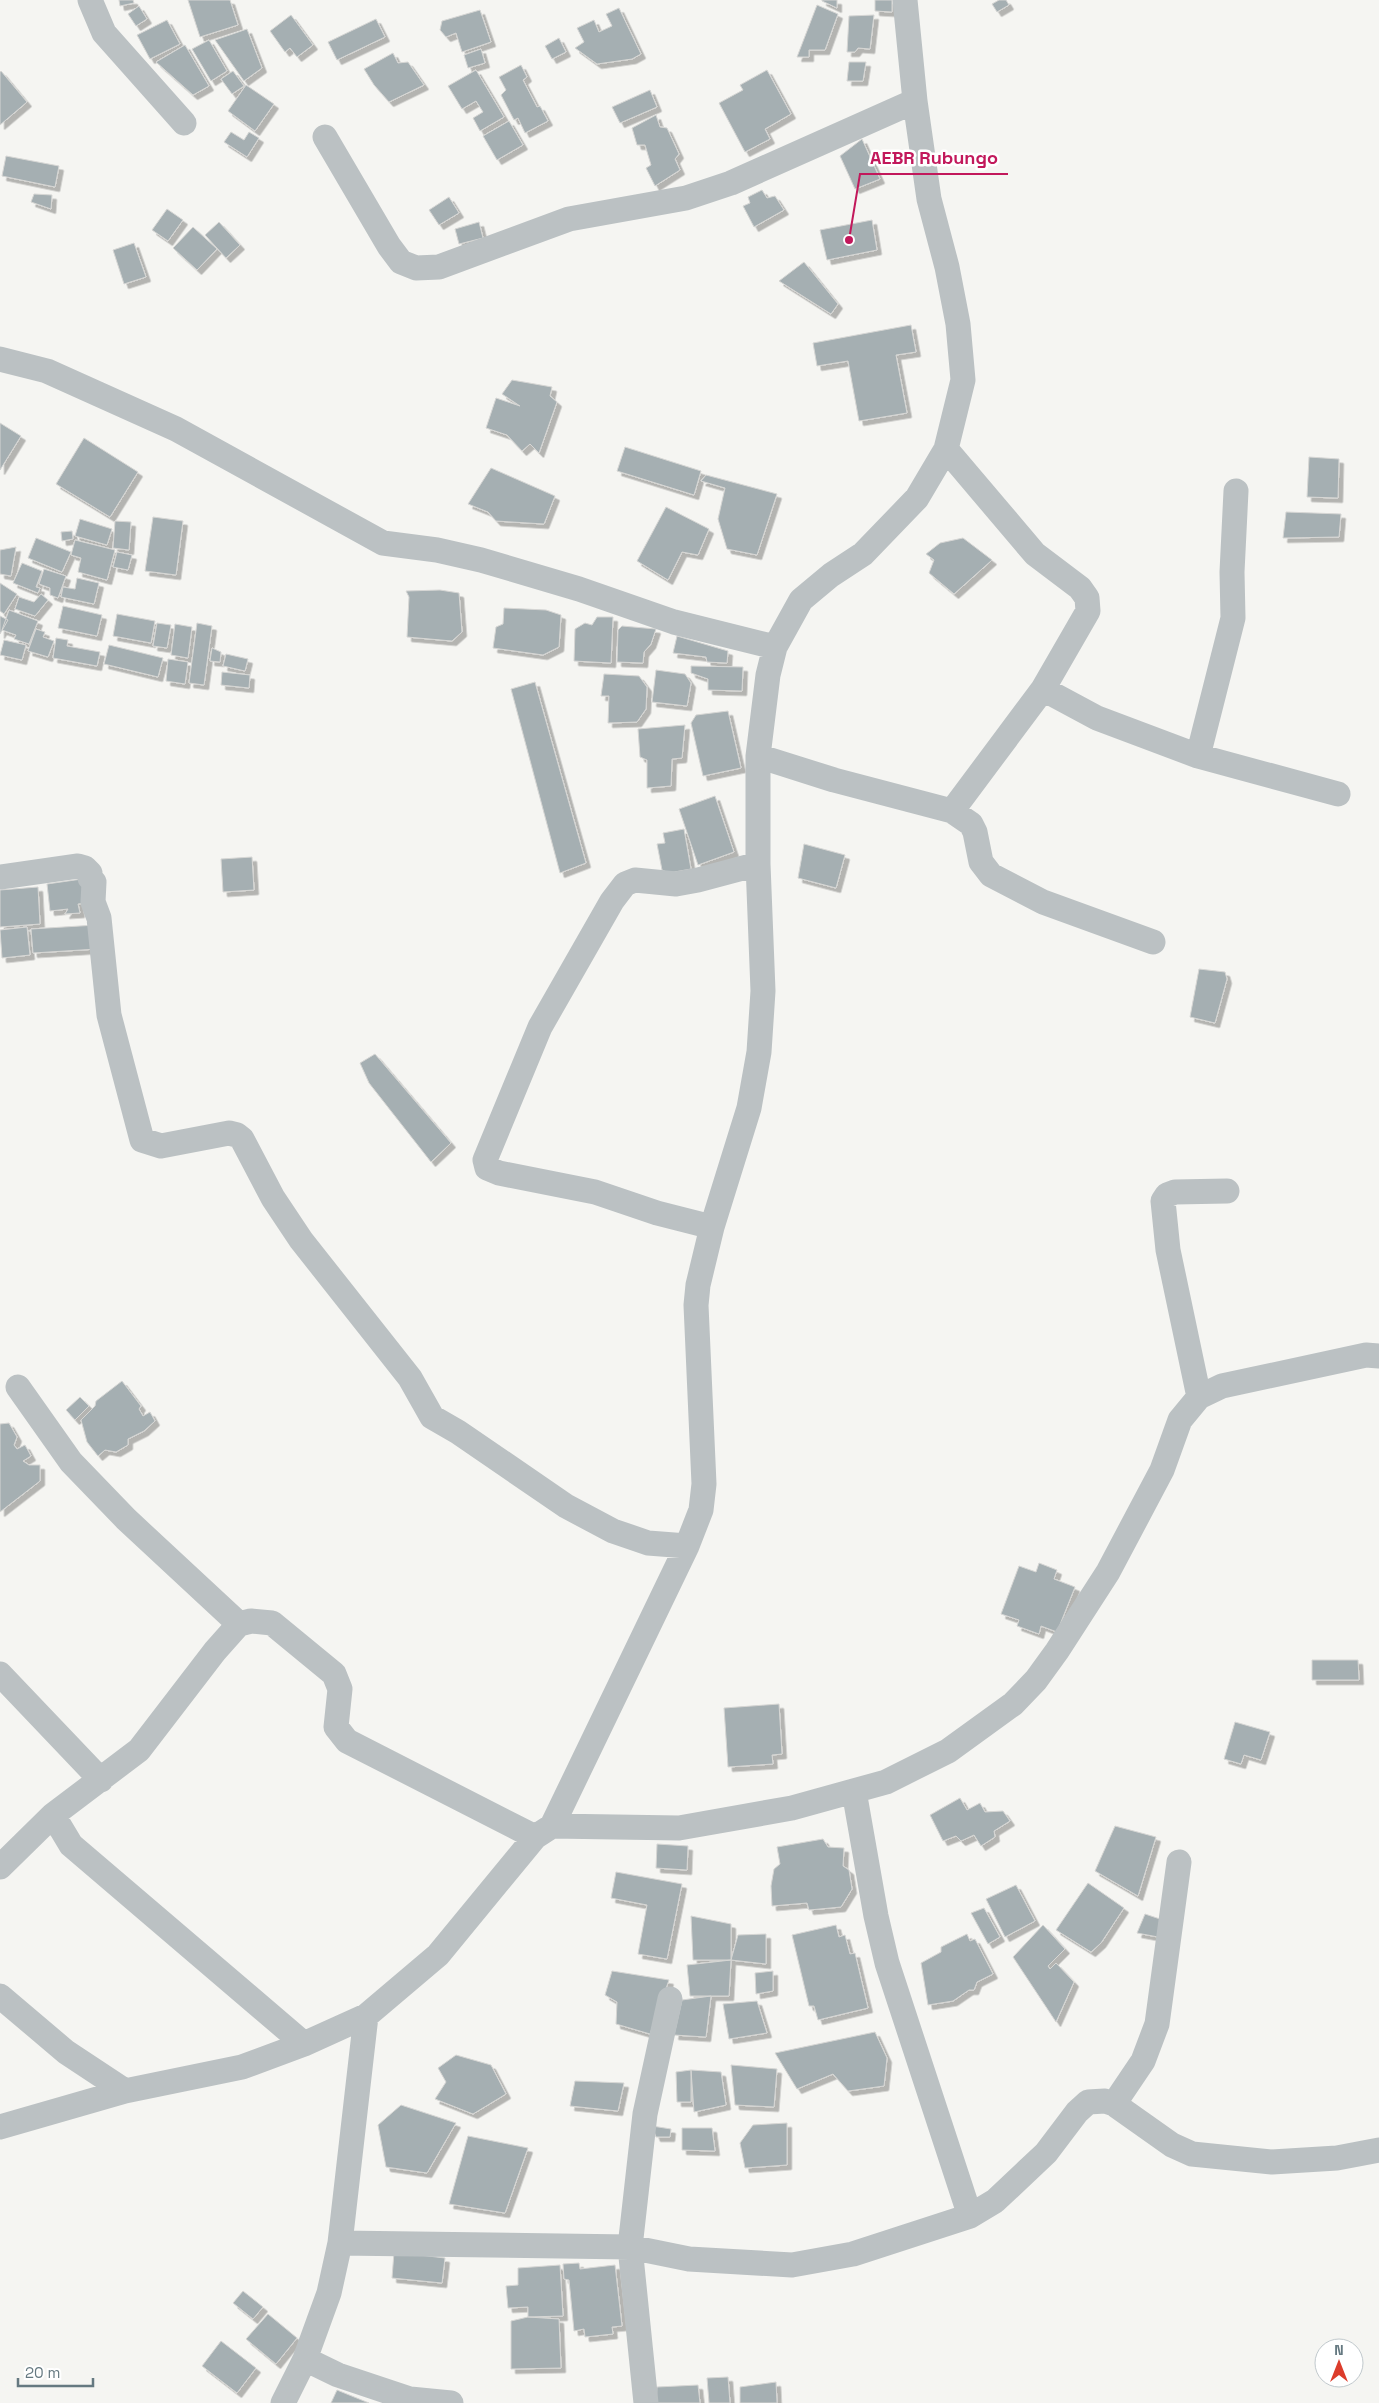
<svg xmlns="http://www.w3.org/2000/svg" width="1379" height="2403" viewBox="0 0 1379 2403" font-family="'Space Grotesk',sans-serif">
<style>
.building{fill:#a5afb2;stroke:#d6d6d4;filter:url(#shadow)}
.lines{fill:none;stroke-linecap:round;stroke-linejoin:round}
.minor{stroke:#bbc1c3;stroke-width:25}
.leader{fill:none;stroke:#c2185b;stroke-width:2}
.callout-dot{fill:#c2185b;stroke:#fff;stroke-width:2}
.callout-label{font-size:18px;text-anchor:middle;font-weight:bold;fill:#c2185b;stroke:#fff;stroke-width:5;stroke-linejoin:round;paint-order:stroke}
</style>
<defs>
<filter id="shadow"><feDropShadow dx="4.5" dy="4.5" stdDeviation="0" flood-color="#0004"/></filter>
</defs>
<rect width="100%" height="100%" fill="#f5f5f2"/>
<path class="building" d="M119,0h14l1,3 -14,3z
M188,0h42l8,25 -38,12z
M822,0h15v8l-15,-7z
M875,0h17v12l-17,-1z
M999,0h7l3,5 -12,7 -5,-8z
M817,5l21,9 -13,36h-16v7h-12z
M139,6l8,13 -11,7 -8,-12z
M619,8l22,46 -9,5 -35,5 -22,-16 9,-6 -7,-14 17,-8 5,12 13,-6 -6,-12z
M480,10l11,32 -29,10 -6,-19 -10,4 -6,-7 2,-9z
M291,15l22,30 -16,12 -7,-9 -5,4 -15,-21z
M874,15l-4,34 -12,-1 -3,4h-8l2,-36z
M376,19l9,18 -48,23 -9,-18z
M167,20l13,24 -30,15 -13,-24z
M247,29l15,39 -18,13 -29,-41z
M559,38l7,14 -14,7 -7,-13z
M209,40l18,31 -16,10 -19,-32z
M185,45l24,41 -16,9 -37,-33z
M481,49l4,14 -17,5 -4,-13z
M393,53l5,10 10,-1 16,23 -35,17 -15,-17 -10,-16z
M849,62h17l-3,19h-16z
M521,65l6,12 -4,3 14,27 3,-1 8,15 -23,12 -7,-15 -4,2 -13,-25 5,-5 -7,-13z
M476,70l28,47 -24,14 -7,-13 10,-6 -7,-11 -14,8 -14,-23z
M767,70l24,44 -26,15 5,10 -25,13 -26,-49 24,-13 -3,-5z
M1,71l26,31 -27,23v-53z
M233,71l11,15 -12,8 -11,-15z
M246,85l28,19 -19,27 -27,-20z
M650,90l7,17 -37,16 -8,-16z
M656,115l4,12 7,1 12,26 -4,5 5,11 -25,16 -9,-18 5,-3 -6,-20h-8l-5,-17z
M509,121l14,24 -26,15 -14,-24z
M231,132l13,8 5,-8 10,6 -12,19 -23,-15z
M862,139l18,40 -25,10 -15,-33z
M6,156l53,10 -4,21 -53,-11z
M762,190l5,8 8,-2 9,14 -30,17 -11,-21 7,-3 -2,-6z
M34,194l18,1 -1,14 -20,-7z
M449,197l10,16 -20,12 -10,-15z
M167,209l16,11 -15,21 -16,-11z
M872,220l5,30 -50,10 -7,-30z
M219,222l21,23 -14,13 -21,-23z
M479,222l4,16 -24,6 -4,-15z
M193,227l24,22 -20,21 -24,-22z
M134,243l12,34 -22,7 -11,-34z
M804,262l34,42 -7,10 -52,-33z
M911,325l5,27 -20,3 11,58 -48,8 -11,-60 -31,5 -4,-23z
M512,380l40,7 -2,9 7,6 -18,51 -9,-9 -8,7 -15,-16 -21,-7 10,-30 24,8 -18,-12z
M0,423l21,13 -21,34z
M84,438l54,34 -28,45 -54,-33z
M625,447l76,24 -7,24 -77,-24z
M1309,457l30,2 -1,39 -31,-1z
M491,468l64,28 -11,28 -48,-3 -8,-9 -20,-8z
M706,475l71,19 -20,61 -30,-6 -9,-30 7,-31 -24,-7z
M666,507l43,22 -11,26 -16,-3 -14,28 -31,-19z
M1286,512l55,2 -2,23 -56,1z
M153,517l30,4 -7,54 -31,-4z
M80,519l32,10 -5,16 -32,-9z
M115,521l16,1 -2,28 -16,-2z
M72,531l1,8 -11,2 -1,-9z
M36,538l35,14 -9,20 -34,-14z
M963,538l29,22 -38,34 -25,-21 5,-13 -8,-6 14,-11z
M75,540l40,10 -8,30 -29,-8 3,-14 -10,-3z
M16,547l-5,29 -11,-2v-24z
M117,552l15,3 -4,15 -15,-3z
M22,563l20,8 -6,16 4,1 -2,5 -25,-10z
M44,569l22,7 -8,22 -8,-3v-7l-11,-4z
M77,578l22,5 -5,21 -33,-7 2,-10 12,2z
M0,583l17,11 -13,20 -4,-3z
M440,590l19,3 3,39 -10,9 -45,-4 2,-40 -3,-6z
M41,594l7,6 -13,16 -20,-7 4,-12 15,5z
M63,606l39,9 -5,21 -39,-8z
M504,608l42,2 15,5 -2,32 -16,8 -50,-7 3,-21 7,-3z
M9,610l29,11 -9,23 -15,-5 2,-4 -14,-5z
M117,614l38,7 -4,22 -38,-7z
M0,616l8,4 -8,14z
M597,617h16l-2,46 -37,-2 1,-32 10,-6 7,2z
M157,623l14,2 -4,23 -14,-2z
M197,623l15,3 -8,59 -15,-2z
M175,624l17,3 -4,31 -17,-3z
M622,626l34,3 -5,15 -7,8 -1,11 -26,-1 1,-32z
M36,629l9,3 -2,5 11,4 -6,16 -20,-6z
M677,636l51,15 -1,12 -20,-1 -1,-5 -33,-4z
M56,638l12,2 -1,6 33,6 -3,14 -44,-8z
M4,640l22,5 -4,15 -22,-5z
M109,645l54,13 -5,19 -54,-13z
M212,648l9,4 -1,10 -10,-1z
M226,654l22,5 -3,12 -22,-5z
M168,659l20,3 -3,22 -19,-3z
M691,666l52,1 -1,24 -34,-1v-11l-17,-6z
M656,670l29,4 6,9 -4,23 -35,-4z
M222,672l28,3 -1,13 -28,-3z
M604,674l35,2 8,11 -1,22 -9,13 -29,1 1,-27h-8z
M535,682l51,181 -26,10 -49,-184z
M728,711l13,57 -38,8 -12,-53 5,-8z
M685,725l-3,33 -10,1 -1,27 -24,2v-28l-7,-3 -2,-28z
M715,796l19,56 -36,13 -19,-56z
M684,829l7,40 -22,4 -7,-3 -5,-26 8,-1 -2,-10z
M804,844l41,11 -9,33 -38,-10z
M252,857l2,33 -31,2 -2,-33z
M89,878l3,24 -14,2 2,9 -15,1 3,-5 -18,2 -3,-27z
M38,887l2,37 -40,3v-37z
M96,925l1,24 -64,4 -2,-24z
M27,927l3,28 -28,3 -2,-28z
M1199,969l26,3 2,7 -12,44 -25,-6z
M375,1054l76,89 -20,19 -62,-79 -9,-20z
M122,1381l19,25 -2,3 4,7 7,-4 5,9 -11,10 -16,8v6l-12,7 -11,-2 -7,6 -11,-14 -6,-22 14,-14 1,-5z
M80,1397l9,9 -14,14 -9,-10z
M9,1423l8,14 -3,8 3,4 8,-4 6,11 -8,5 6,4h11v16l-40,31v-88z
M1039,1563l18,7 -3,9 21,8 -18,45 -16,-6 -2,8 -22,-8 2,-6 -18,-6 18,-48 17,6z
M1312,1660h46l1,20h-47z
M779,1704l3,50 -10,1 1,9 -45,3 -4,-59z
M1235,1722l35,10 -9,28 -17,-5 -3,9 -17,-5z
M960,1798l7,12 13,-7 5,9 18,-1 7,10 -16,10 1,6 -14,9 -7,-11 -13,6 -5,-5 -13,5 -13,-26z
M1115,1826l41,11 -18,59 -43,-25z
M823,1839l5,8 16,1 -1,18 6,4 3,19 -11,18 -32,3 -2,-7 -35,3 -1,-20 3,-17 6,-5 -3,-17z
M657,1844l31,2 -1,24 -31,-2z
M616,1872l66,12 -15,75 -29,-5 9,-49 -36,-7z
M1088,1883l36,25 -23,35 -10,9 -35,-22z
M1016,1885l19,36 -30,16 -19,-38z
M984,1908l16,29 -12,7 -17,-31z
M1145,1914l18,6 -5,17 -21,-4z
M691,1916l40,8v36h-38z
M836,1925l3,12 6,-2 5,19 5,-1 13,55 -50,12 -4,-14h-5l-17,-71z
M1043,1925l22,24 -17,17 2,3 6,-6 18,19 -18,40 -43,-65z
M766,1934v30l-35,-4 7,-25z
M967,1934l3,7 5,-2 18,35 -16,8 -3,8h-5l-16,11 -25,4 -7,-42 20,-11v-5z
M731,1960l-2,36h-39l-3,-31z
M612,1971l57,9 -19,54 -34,-10 1,-22 -12,-7z
M773,1971v20l-17,3 -1,-21z
M711,1996l-5,41 -32,-2 8,-35z
M757,2001l10,32 -38,6 -6,-35z
M875,2032l12,26 -3,28 -36,5 -15,-17 -36,15 -22,-36z
M456,2055l35,10 15,29 -33,20 -38,-15 11,-17 -8,-14z
M731,2065l46,4 -3,38 -39,-2z
M691,2070v32h-14l-1,-30z
M691,2070l30,2 5,33 -32,7z
M575,2081l49,2 -6,28 -48,-5z
M401,2105l55,18 -29,50 -41,-6 -8,-42z
M787,2123v42l-42,3 -5,-25 13,-18z
M652,2126l19,3 -1,8h-14z
M682,2128h30l3,23 -33,-1z
M468,2136l60,12 -23,65 -56,-9z
M394,2252l51,6 -3,25 -50,-5z
M579,2263l1,6 35,-4 7,61 -10,1 1,7 -28,3 -1,-8 -10,2 -5,-51 -5,-1 -1,-15z
M560,2265l3,51 -35,1v-10l-20,1 -2,-22 12,-1v-17z
M243,2291l20,16 -10,12 -20,-16z
M268,2314l29,24 -21,26 -30,-25z
M528,2317l31,2 2,49 -50,1v-48z
M221,2341l35,27 -19,25 -35,-27z
M728,2377l2,26h-21l-2,-25z
M776,2382l1,21h-37v-16z
M698,2385l2,18h-44l1,-16z
M337,2390l32,13h-38z"/>
<g class="lines">
<path class="minor" d="M90,0l14,33 80,90
M325,137l64,109 12,16 15,6 23,-1 130,-48 117,-21 45,-15 184,-82
M0,359l47,12 129,58 207,114 54,7 44,10 98,29 95,33 101,25
M946,449l89,105 45,34 7,10 1,13 -45,78 -91,122
M1043,689l54,29 101,38 140,38
M758,756l76,24 118,31 19,13 4,8 6,30 10,13 52,27 110,40
M1198,756l35,-138 -1,-46 4,-81
M0,877l78,-11 7,2 5,5v5l4,4 -1,20 6,16 10,97 33,125 19,6 68,-13 8,2 5,4 31,59 28,42 109,138 22,39 26,15 108,74 47,25 35,12 39,3
M712,1227l-55,-14 -62,-21 -96,-19 -12,-5 -2,-8 55,-133 72,-126 13,-17 10,-4 41,4 22,-4 60,-16
M18,1387l53,75 55,57 113,105
M1199,1397l-31,-147 -5,-49 4,-6 8,-3 52,-1
M0,1674l101,106
M854,1791l22,125 11,47 83,253
M552,1826l127,2 113,-20 94,-26 62,-31 65,-47 23,-24 21,-29 51,-79 54,-102 18,-50 19,-23 23,-11 144,-31 13,1
M0,1867l53,-52
M0,1996l66,56 59,39
M304,2044l-233,-199 -18,-30 86,-65 76,-99 24,-27 12,-3 21,2 62,51 6,15 -4,38 11,14 188,96
M1114,2104l29,-43 14,-37 22,-162
M0,2127l125,-36 117,-24 62,-23 62,-28 72,-61 97,-118 17,-11 135,-280 14,-36 3,-26 -8,-179 2,-20 14,-58 37,-119 10,-56 4,-61 -5,-127v-108l10,-81 7,-28 26,-47 30,-25 32,-21 54,-56 29,-49 17,-69 -5,-56 -11,-57 -18,-68 -14,-98 -10,-101
M340,2243l290,4 59,12 103,6 61,-11 117,-38 25,-15 51,-48 31,-41 11,-10 17,-1 9,3 58,41 20,9 80,8 65,-4 42,-8
M305,2359l33,16 72,24 41,4
M283,2403l22,-44 24,-66 11,-50 26,-227
M646,2403l-16,-156 15,-133 25,-115"/>
</g>
<path class="leader" d="M849 240L860 174H1008"/>
<circle class="callout-dot" cx="849" cy="240" r="5"/>
<g class="callout-label">
<text x="934" y="164">AEBR Rubungo</text>
</g>
<g transform="translate(1339 2363)"><circle r="24" fill="#ffffff" stroke="#c1c9cd"/>
<path d="M0-4L9 19L0 12L-9 19Z" fill="#dc3c2b"/>
<text y="-8" font-size="14" font-weight="bold" text-anchor="middle" fill="#657981">N</text>
</g>
<path d="M18 2378v8h75v-8" fill="none" stroke="#657981" stroke-width="2.5"/>
<text x="25" y="2378" font-size="15" fill="#657981" stroke="#ffffff" stroke-width="4" paint-order="stroke">20 m</text>
</svg>
